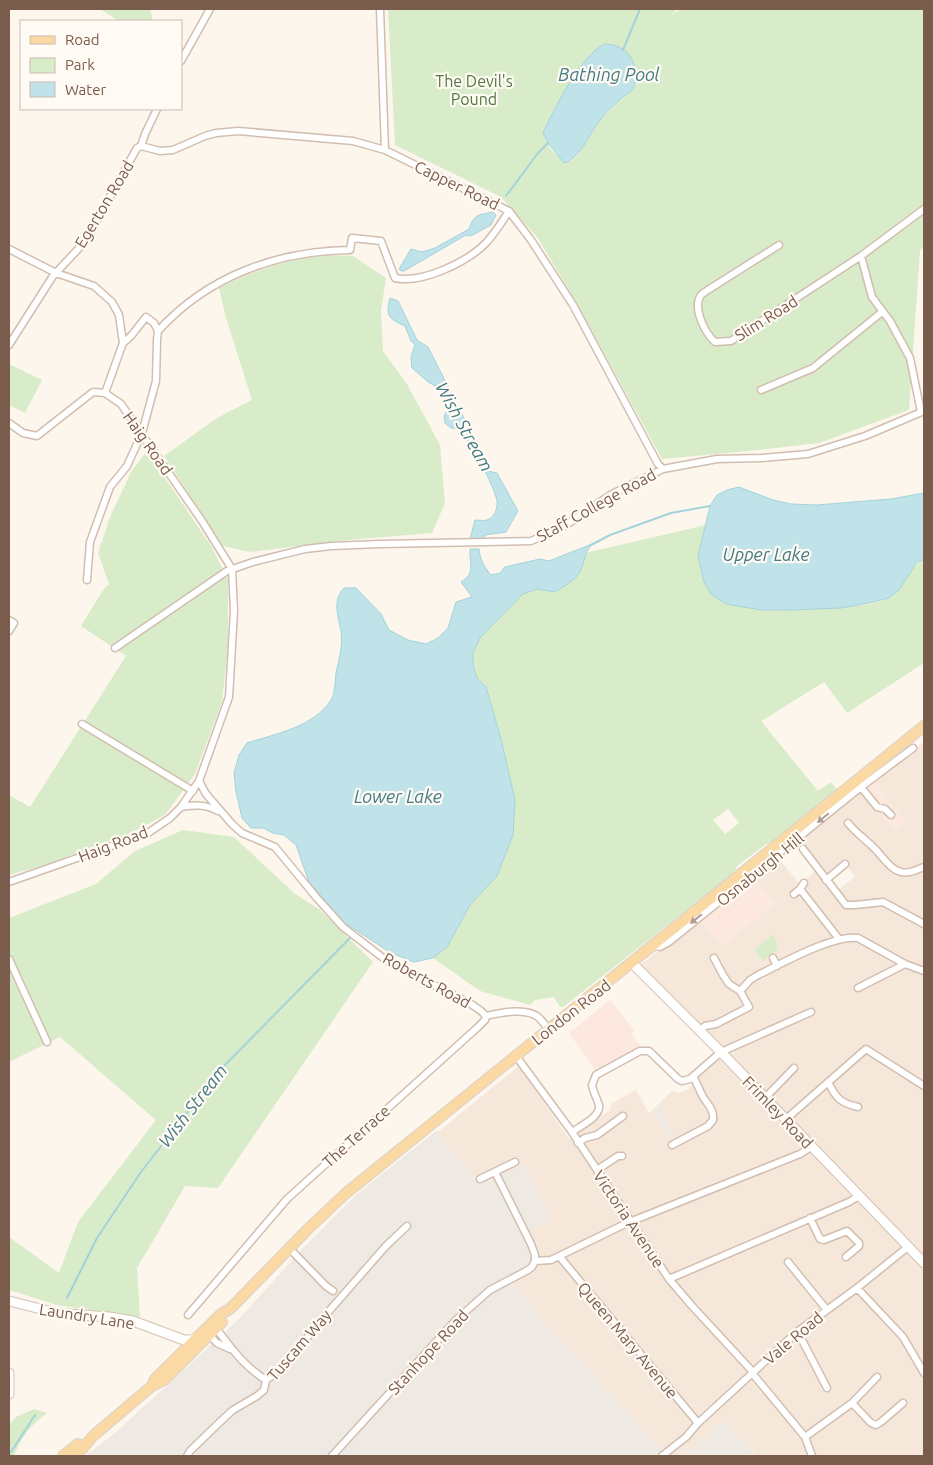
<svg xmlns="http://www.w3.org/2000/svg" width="933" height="1465" viewBox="0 0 933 1465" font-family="Ubuntu,sans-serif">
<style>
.residential{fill:#f5e8da;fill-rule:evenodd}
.commercial{fill:#fde8e0}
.industrial{fill:#efe9e4}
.green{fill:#d8ecc9;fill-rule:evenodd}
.water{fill:#bfe3e8;stroke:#a5d3da}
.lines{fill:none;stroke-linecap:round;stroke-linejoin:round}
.stream{stroke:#a5d3da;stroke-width:2}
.street-casing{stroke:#d1beb0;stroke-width:9}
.secondary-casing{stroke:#d6c0b0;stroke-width:11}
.primary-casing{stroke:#dad1cd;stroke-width:12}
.street{stroke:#fff;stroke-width:6}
.secondary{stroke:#fff;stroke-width:9}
.primary{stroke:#fbd9a5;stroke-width:10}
.oneway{fill:#af9d94}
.labels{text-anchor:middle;stroke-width:4.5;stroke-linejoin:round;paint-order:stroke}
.park-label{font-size:16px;fill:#537a41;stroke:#fffaf3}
.street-label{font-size:16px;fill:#7a5c4d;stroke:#fffaf3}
.water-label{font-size:18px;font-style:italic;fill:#437c86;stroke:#fffaf3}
</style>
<rect width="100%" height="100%" fill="#fdf6ec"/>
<path class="residential" d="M924,742v714h-167l-32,-35 -41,35h-13l-18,-16 -94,-101 -47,-55 23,-12 6,-15 -12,-27 -6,-66 -47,19 -38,-51 81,-66 50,73 41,-29 2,-7 24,-13 13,23 23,-22 7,2 10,-4 14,-19 22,-15 -56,-57 -29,-33 59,-45 24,24 37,-29 15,-12 -23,-26 25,-20 23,27 21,-17 -7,-8 -2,1 -14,-17 65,-52 43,32 -33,-41zM844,862l11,14 -16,14 -10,-12z"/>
<path class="commercial" d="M873,782l33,41 -11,8 -32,-40z
M752,877l23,26 -52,41 -24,-24z
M610,1000l25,31 -4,3 10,12 -9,7 -36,18 -27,-38z"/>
<path class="industrial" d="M659,1105l17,31 -6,3 -16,-28z
M437,1130l39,53 47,-19 27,55 -21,11 12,27 -6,15 -23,12 47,55 94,101 18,16h-586l30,-23 124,-114 66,-73 50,-50z
M725,1421l31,35h-72l16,-14z"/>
<path class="green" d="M100,9h50l3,12h-34z
M388,9h289l-5,6 9,-6h243v238l-4,3 -11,160 -90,33 -80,9 -77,7 -87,-159 -38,-63 -36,-40 -106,-52zM591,54l43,8 2,18 -4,10 -31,29 -22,34 -8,8c-18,-5 -21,-11 -28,-28l11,-24z
M324,255l29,1 33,22 -5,33 2,40 24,33 33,61 5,58 -13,30 -84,7 -98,12 -27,-6 -59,-90 53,-38 35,-18 -26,-82 -7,-30c36,-19 66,-27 105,-33z
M9,364l33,16 -17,33 -16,-8z
M147,451l64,95 17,33v68l-6,55 -27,72 -30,41 -37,19 -87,32 -32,9v-80l21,12 96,-151 -45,-30 22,-36 6,-6 -11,-31 12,-36 22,-47z
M706,525l-8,31c8,9 40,47 47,50 19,8 49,3 69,1 21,-1 55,1 75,-9 16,-9 19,-32 35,-39v104l-77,50 -23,-31 -63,39 57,70 13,-9 7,9 -66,52 -6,1 -29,22 -3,7 -171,134h-3l-6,-10 -19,3 -5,5 -50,-14 -47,-33 14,-11 23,-42 27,-29 16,-41 2,-35 -14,-61 -15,-52 -9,-9 -4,-13v-12l7,-15 43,-44 14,-5 18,3c20,-14 24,-14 30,-39zM728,809l11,14 -14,11 -12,-14z
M183,830l51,7 61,57 24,15 54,53 -155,226 -33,-2 -48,82 3,49 -83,-12 -48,-15v-53l50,36 19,-51 78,-102 -96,-83 -51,25v-144l87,-34 39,-33z
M774,934l4,16 -15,10 -9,-10z
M34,1409l13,4c-16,12 -26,24 -33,43h-5v-32l7,-7z"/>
<path class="water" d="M604,44c19,0 31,12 32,31 0,4 -1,11 -4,15 -2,3 -6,5 -9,7 -7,7 -16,14 -22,22 -12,14 -19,38 -37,44l-16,-20 -5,-10c11,-24 38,-77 61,-89z
M493,212l3,3 -5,10 -20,11 -5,-1 -62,36h-3l-2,-2 12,-20 11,3 13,-4 34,-19c5,-15 9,-14 24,-17z
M390,298l8,3 19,39 11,7 36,71 -1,9 24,44 10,2 21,38 -12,21 -21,3 -2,4h-13l5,-19c3,0 9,1 12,0 9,-3 12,-15 9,-23 -7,-23 -24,-48 -36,-68l-9,-1 -6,-5 -1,-7 5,-9 -8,-18 -13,-7 -16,-14 -1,-11 4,-13 -4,-3 -6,-15c-16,-7 -20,-10 -15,-28z
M739,487l34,13 18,4 25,1 75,-6 33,-6v66l-7,3 -18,28 -10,8 -15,4 -33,6 -50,2h-30l-35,-6 -15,-10 -7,-12 -6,-26 12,-50 7,-11 10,-5z
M592,544c-9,11 -6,16 -12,27 -4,10 -17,15 -25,21l-18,-3 -14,5 -43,44 -7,15v12l4,13 9,9 15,52 14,61 -2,35 -16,41 -27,29 -23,42 -14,11 -19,4 -23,-9 -46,-30 -36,-41 -13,-37 -12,-10 -11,-2 -10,-5h-12l-9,-10 -6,-26 -2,-19 5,-18 8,-12c28,-9 67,-16 84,-43 4,-6 4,-19 5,-27 3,-14 7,-27 5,-42 -3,-15 -9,-31 3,-43h12l25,26 8,16 19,10 18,4 12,-6 10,-10 8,-26 16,-5 -11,-15c15,-9 8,-18 9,-33h9c1,10 5,18 12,26l9,-2 5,-6 35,-8 9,2z"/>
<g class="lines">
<path class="stream" d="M623,50l17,-41
M506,196l32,-43 10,-10
M591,545l19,-10 61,-22 39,-7
M67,1298l30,-60 44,-66 81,-104 128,-130
M9,1455l26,-40"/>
<defs>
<path id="street" d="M380,9l5,141
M181,61l29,-52
M141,146l19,5 13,-1 32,-14 11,-3 22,-2 115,10 32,9 124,61 22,29 42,65 85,159 5,5
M779,245l-68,43c-3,2 -8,5 -10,7 -9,13 4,38 14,47l16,-1 130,-85 63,-47
M9,249l47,24 38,13 18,16 7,13 4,28 -18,50
M861,256l11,41 18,24 20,37 11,54
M158,331c50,-55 119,-80 192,-81l2,-12 29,3 14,37c27,6 72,-16 91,-35 9,-10 16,-21 23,-32
M9,345l44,-69 27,-29 10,-14 47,-85 4,-2 4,-12 12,-25
M761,390l52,-22 69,-56
M9,423l14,10 14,3 56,-44 12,1 16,11 81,117 30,48
M87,580l3,-38 20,-55 17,-21 15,-33 14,-52 1,-41 1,-9 -4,-8 -8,-6 -15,19 -8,7
M9,620l5,3 -5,8
M115,648l112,-77 26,-9 52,-13 26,-3 49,-2 151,-3 32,-14 49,-33 51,-25 54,-10 45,-1 46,-4 57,-18 59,-25
M82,724l111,67
M199,781l7,13 26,30 10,9 33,14 41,50 27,30 44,34 84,43 10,7 5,5
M861,787l16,20 8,2 6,6
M181,807c14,-2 24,-3 37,4
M848,823c8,10 16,15 25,24 8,7 15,20 25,24 9,4 18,-1 26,-4
M803,849l43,56h9l28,-3 41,22
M826,880l19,-16
M9,882l139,-49 22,-15 11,-11 18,-26 30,-84 5,-86 -2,-42
M800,889l39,50
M794,894l6,-5 4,-6
M653,945l7,2 9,-5 192,-155 52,-39
M773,958l4,8
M9,959l38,83
M858,988l47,-24
M740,991l10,-11 8,-5c23,-11 76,-41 100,-37l47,26 19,7
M486,1016c14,-3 39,-9 52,1 4,3 7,8 10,12
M699,1031l6,-5 11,-2 33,-17 -9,-16 -11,-7 -6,-9 -9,-17
M516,1056l56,76 97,147 23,27 61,66
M828,1082c8,16 12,21 30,25
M765,1098l29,-30
M785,1120l81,-71 58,37
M572,1132c8,-6 29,-15 27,-27 -2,-7 -6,-13 -7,-20l4,-10 44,-24h9l29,28 4,2 8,-2 31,-27 90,-40
M578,1143l7,-5 12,-3 26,-19
M672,1145l36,-19 5,-6c1,-11 -5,-15 -10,-23 -4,-7 -5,-13 -10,-20
M597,1170l21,-14h4
M495,1172l36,72 4,11v6
M480,1179l35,-17
M810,1218l10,21 4,1 23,-9 12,12v3l-13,11
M289,1248l37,38 7,5
M559,1256l139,167
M535,1261l16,-1 76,-37 173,-69 11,-7
M788,1262l39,48
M669,1279l180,-77 10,-6
M857,1288l46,49 21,36
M188,1315l99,-116 190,-171 8,-8 1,-4
M214,1326c17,21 28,39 52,54
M797,1332l6,10 24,46
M208,1334l9,9 13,6
M752,1373l53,64 7,19
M852,1403l19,20 5,2 5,-3 22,-19
M805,1437l47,-34 25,-26
M187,1456l3,-5 32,-31 11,-10 24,-14 7,-6 2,-10 17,-12 39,-49 63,-72 22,-21
M332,1456l123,-135 35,-31 38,-20 4,-3 3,-6
M662,1456l24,-19 12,-14 99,-91 60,-44 52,-42"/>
<path id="secondary" d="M632,963l89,89 203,211
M9,1301l48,12 52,4 24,4 51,19h7l5,-2
M9,1373v21"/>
<path id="primary" d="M152,1386l3,-7 66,-65 9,-5 78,-80 37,-35 579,-468
M63,1456l15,-12
M73,1456l10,-8 10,-12 59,-50 12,-6 58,-58"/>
</defs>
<use href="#street" class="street-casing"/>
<use href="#secondary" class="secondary-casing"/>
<use href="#primary" class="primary-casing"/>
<use href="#street" class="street"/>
<use href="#secondary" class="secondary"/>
<use href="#primary" class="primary"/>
</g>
<defs><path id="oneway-solid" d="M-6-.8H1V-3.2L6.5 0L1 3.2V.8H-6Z" transform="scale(1.25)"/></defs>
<g class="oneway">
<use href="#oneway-solid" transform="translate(823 818) rotate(141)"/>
<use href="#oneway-solid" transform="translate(696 919) rotate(141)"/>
</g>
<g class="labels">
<g class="park-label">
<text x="474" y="87">The Devil's<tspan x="474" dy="18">Pound</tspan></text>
</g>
<g class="street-label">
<text transform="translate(457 185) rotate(26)" y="6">Capper Road</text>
<text transform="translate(104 204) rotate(-59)" y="6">Egerton Road</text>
<text transform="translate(766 318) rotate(-32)" y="6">Slim Road</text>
<text transform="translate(148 443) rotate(55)" y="6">Haig Road</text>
<text transform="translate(596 505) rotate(-29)" y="6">Staff College Road</text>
<text transform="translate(113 844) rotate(-21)" y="6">Haig Road</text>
<text transform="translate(760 869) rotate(-39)" y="6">Osnaburgh Hill</text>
<text transform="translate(427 980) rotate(29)" y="6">Roberts Road</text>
<text transform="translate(571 1012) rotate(-38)" y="6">London Road</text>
<text transform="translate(778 1112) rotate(46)" y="6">Frimley Road</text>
<text transform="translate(356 1136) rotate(-42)" y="6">The Terrace</text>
<text transform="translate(629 1219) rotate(56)" y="6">Victoria Avenue</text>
<text transform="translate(87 1316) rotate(9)" y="6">Laundry Lane</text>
<text transform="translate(793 1338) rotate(-40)" y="6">Vale Road</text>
<text transform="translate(628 1340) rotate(50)" y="6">Queen Mary Avenue</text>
<text transform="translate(299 1345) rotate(-49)" y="6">Tuscam Way</text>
<text transform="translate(428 1352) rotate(-47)" y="6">Stanhope Road</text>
</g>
<g class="water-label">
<text x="609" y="81">Bathing Pool</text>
<text transform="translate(464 427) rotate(61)" y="6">Wish Stream</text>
<text x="766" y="561">Upper Lake</text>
<text x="398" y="803">Lower Lake</text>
<text transform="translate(193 1106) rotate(-52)" y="6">Wish Stream</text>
</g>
</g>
<rect width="933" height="1465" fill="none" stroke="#7a5c4d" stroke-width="20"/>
<rect x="20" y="20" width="162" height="90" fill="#fffaf3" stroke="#cabbb1"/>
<rect x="30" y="36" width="25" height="8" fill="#fbd9a5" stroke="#cabbb1"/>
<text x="65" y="45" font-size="15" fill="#7a5c4d">Road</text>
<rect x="30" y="58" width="25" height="15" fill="#d8ecc9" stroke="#cabbb1"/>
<text x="65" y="70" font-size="15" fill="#7a5c4d">Park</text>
<rect x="30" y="82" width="25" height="15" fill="#bfe3e8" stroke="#cabbb1"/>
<text x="65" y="95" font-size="15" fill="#7a5c4d">Water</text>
</svg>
